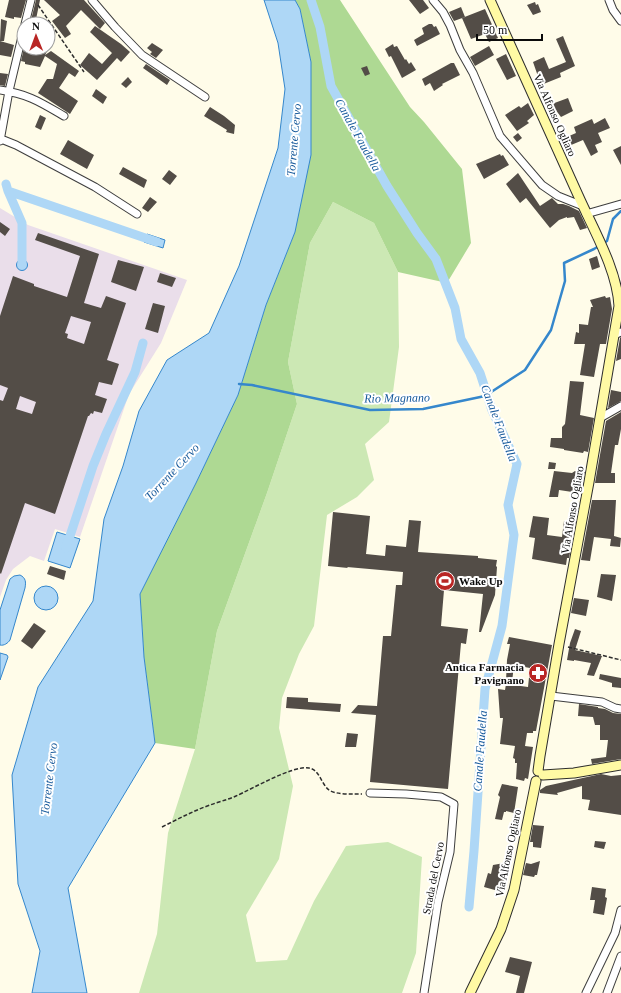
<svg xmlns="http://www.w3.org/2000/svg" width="621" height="993" viewBox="0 0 621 993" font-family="'Times New Roman',serif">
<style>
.industrial{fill:#eadeea}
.green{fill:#cce8b4}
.forest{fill:#aed993}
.water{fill:#aed7f6;stroke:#3587cc}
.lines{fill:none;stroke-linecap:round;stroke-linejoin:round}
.stream{stroke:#3587cc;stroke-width:2.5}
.canal{stroke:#aed7f6;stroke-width:9}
.building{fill:#534d47;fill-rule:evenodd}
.street-casing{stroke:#3e3e3e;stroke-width:9}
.secondary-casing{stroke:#2d2d2d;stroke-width:11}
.path{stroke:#2d2d2d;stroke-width:1.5;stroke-dasharray:4 2;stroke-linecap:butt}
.street{stroke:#fff;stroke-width:7}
.secondary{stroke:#fffaa4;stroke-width:9}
.labels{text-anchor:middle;stroke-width:4;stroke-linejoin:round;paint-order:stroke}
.street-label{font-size:11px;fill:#0b0b0b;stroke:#fff}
.poi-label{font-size:11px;font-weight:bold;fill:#0b0b0b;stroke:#fff;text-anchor:start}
.water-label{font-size:12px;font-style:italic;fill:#16599b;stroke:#fff}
</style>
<rect width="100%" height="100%" fill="#fffce9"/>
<path class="industrial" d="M0,208l28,17 159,55 -26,63 -32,51 -49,143 -25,-8 -11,32 -14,-5 -17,13 -7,11 -6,17z"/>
<path class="green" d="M333,202l41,21 24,49 1,75 -10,75 -24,22 9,36 -17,17 -30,18 -13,111 -15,28 -17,44 -3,30 14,58 -14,73 -33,56 10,47 31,-2 27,-59 32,-55 42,-4 34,15 -6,96 -14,40h-263l18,-59 11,-101 27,-84 22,-118 50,-138 30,-89 -9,-42 22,-119z"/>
<path class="forest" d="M295,0h45l70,107 14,15 38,47 9,74 -24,40 -49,-11 -24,-49 -41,-21 -23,41 -22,119 9,42 -30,89 -50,138 -22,118 -40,-6 -11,-86 -4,-63 56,-111 42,-88 28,-90 29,-73 16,-170 -11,-53z"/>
<path class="water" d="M264,0h31l5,9 11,53v93l-16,77 -29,73 -28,90 -42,88 -56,111 4,63 11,86 -87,145 19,105h-55l8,-42 -22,-67 -6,-109 26,-88 55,-86 11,-82 19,-53 16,-55 28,-51 42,-27 30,-67 39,-118 7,-59 -7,-46z
M147,234l18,6 -2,8 -19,-6z
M16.5 265a5.5 5.5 0 1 1 11 0a5.5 5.5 0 1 1-11 0Z
M57,532l23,7 -10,29 -22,-7z
M20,575c6,3 6,7 5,13l-15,52c-2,3 -6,6 -10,5v-35l10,-31 4,-3z
M34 598a12 12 0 1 1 24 0a12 12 0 1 1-24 0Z
M0,653l7,2 1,2 -8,23z"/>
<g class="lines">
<path class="stream" d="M239,384l13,1 118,25 53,-1 62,-13 40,-26 26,-40 14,-49 -1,-18 30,-14 13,-8 6,-22 8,-8"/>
<path class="canal" d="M311,0l9,27 11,59 56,100 30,47 19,26 19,49 6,31 19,34 12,37 25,54 -9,41 6,30 -12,91 -17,63 -11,162 -5,56
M6,184l2,7 149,51
M8,191l14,32v41
M66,548l27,-82 13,-32 29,-62 8,-29"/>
</g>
<path class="building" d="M9,0h17l-5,18 -7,-1v2l-9,-2z
M36,0h4l-5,24h-5z
M44,0h40l21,23 -5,6 -19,-19 -15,16 5,8 -6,4 -13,-17 8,-6z
M409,0h14l6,8 -9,6z
M535,2l1,3 2,-1 3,8 -8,3 -6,-10z
M461,7l4,10 -11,4 -5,-9z
M485,9l13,29 -9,4 -4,-8 -14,5 -9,-21z
M1,19l6,2 -3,20h-4z
M429,24h3l2,3 2,-1 4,8 -23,12 -3,-6 10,-6 -2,-6z
M95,26l26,18 9,8 -9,10 -4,-4 -20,22 -17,-15 9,-12 13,11 10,-11 -22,-21z
M563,36l12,30 -15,7 1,4 -20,8 -8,-23 11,-5 5,12 17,-7 -10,-23z
M0,41l14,4 -3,12 -11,-2z
M152,43l11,7 -7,8 -6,-4 2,-2 -5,-4z
M393,44l1,3 3,-1 8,14 1,-1 3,5 2,-2 5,8 -14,8 -11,-22 -2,1 -4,-8z
M489,46l5,9 -19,11 -5,-9z
M24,48h25l-4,7 6,-4 28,20 -4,6 -6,-4 -10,15 19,13 -8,13 -32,-21 9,-14h6l4,-15 -12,-8 -5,11 -15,-3v-2l-4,-1z
M506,54l10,22 -9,4 -11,-21z
M451,63h3l6,12 -18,9 1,1 -9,6 -4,-8 -5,3 -3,-7z
M146,64l24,16 -3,5 -24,-17z
M367,66l3,8 -5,2 -4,-8z
M0,73l8,1 -3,12 -5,-1z
M128,77l4,5 -6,6 -5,-4z
M96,89l11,8 -4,7 -11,-8z
M568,98l5,13 -12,6 -6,-8 -3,2 -3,-6z
M528,103l6,12 -7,6 2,2 -12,8 -12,-16 14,-9 2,2z
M210,107l14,9 11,9 -1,9 -8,-2 1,-2 -23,-14z
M40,115l6,3 -5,12 -6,-3z
M605,118l5,10 -12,5 4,9 -7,3 3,7 -7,4 -8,-16 -19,8 -4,-8 16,-7 -2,-6 18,-8 2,5z
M518,133l4,5 -5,4 -4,-5z
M68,140l26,15 -7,14 -27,-15z
M621,146v19l-8,-15z
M500,154l1,2 2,-1 6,10 -25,14 -8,-15z
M123,167l24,13 -3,8 -25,-14z
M169,170l8,6 -7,9 -8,-6z
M518,173l22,33 12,-8 6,6h5l6,2 10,5 8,17 -7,2 -6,-13 -7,1v-1l-8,3 -9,8 -24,-30 -6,5 -14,-19z
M150,197l7,5 -9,10 -6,-4z
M0,222l10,7 -5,7 -5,-4z
M38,233l61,21 -15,49 17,5 5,-12 20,7 -19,57 12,4 -7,21 -13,-3 -4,13 12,4 -5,14 -8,-2 -1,3 -2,-1 -2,3h-1l-33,98 -30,-11 -24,71 -1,-1v-173l3,1 5,-13 -8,-3v-69l13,-40 21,8v2l33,11 13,-41 -45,-16zM71,316l20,6 -7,22 -17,-6 1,-4 -3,-1zM20,396l16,6 -4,12 -16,-5z
M597,256l3,11 -8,3 -3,-11z
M118,260l26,7 -8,24 -25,-9z
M160,273l16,5 -4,9 -15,-5z
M605,296l1,2 4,-1 2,12 -6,35h-6l-6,33 -14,-2 5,-31h-11l2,-12 3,1v-9l9,1 3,-18h2l-3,-7z
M153,303l12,3 -7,27 -13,-4z
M621,337v22l-5,2 4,-23z
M570,381l14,1 -4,33 14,3 -6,34 -4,-1 -1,2 -19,-3v-1l-14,-2 1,-9h11v-11l3,-3z
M611,390l10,2v9l-13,7z
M621,412v17l-3,16h-3l-4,28h4v10h-20l11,-62z
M549,462l7,1 -1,6h-7z
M554,471l18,2 3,-2 10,1 -6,21 -20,-3 -1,7h-9z
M592,500h24l-2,36 7,2 -1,9 -10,-1 1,-7 -17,-2 -4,24 -9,-1z
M333,512l37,4 -4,38 19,2 1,-11 20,2 3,-27 12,1 -3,31 60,4v2l19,2 -1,6 1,1 -2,28 -14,37h-2l4,-38 -39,-4 -3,36 27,3 -2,15 -5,-1 -13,146 -78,-7 6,-67 -25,-2 7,-8 19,1 6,-70h8l5,-51h6l1,-13 -56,-5 1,1 -20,-2z
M533,516l16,2 -2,17 15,2 2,-16h3l1,-2 8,2 -7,37h-2l-1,7 -34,-6 3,-21 -6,-1z
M50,566l16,5 -2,9 -17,-6z
M601,574l15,1 -4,26 -15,-4z
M574,598l15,2 -3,16 -15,-3z
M34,623l12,8 -14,18 -11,-8z
M575,629l6,2 -6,19 27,6 -8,20 -7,-1 4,-12 -17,-3v1l-7,-1 3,-17z
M509,637l43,8 -16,86h-3v2h-6l-2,13 8,1 -5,32 -3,-1 -1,3 -8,-2 1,-16h-2v-4l-2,-1 2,-12 -15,-2 3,-26h-3l-2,-29 7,1 1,-6 22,3 2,-19 -16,-3 -2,17 -6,-1 1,-21 3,-16h-3z
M600,674l21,4v10l-9,-1v-4l-13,-4z
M287,697l21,1v4l33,2 -1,8 -54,-4z
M579,704l19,3v1l7,1 8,4 8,1v45l-29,5 -1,-5 15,-2 2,-17h-8v-15h-5l-2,-8 -15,-1z
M347,733l11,1 -2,13h-11z
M601,774l10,2 10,-1v40l-33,-5 2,-10 -8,-1v-13l-25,7 1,2 -18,-2v-3l6,-4z
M502,784l16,3 -4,26 -8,-2v1h-2l-2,8 -7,-1 5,-22 -2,-2z
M533,825l11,1 -3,22 -8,-1v-5h-3z
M595,841l11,1 -2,7 -10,-2z
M540,861l-3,14h-2l-1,2 -11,-2 3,-12 5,1z
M510,862l-8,30 -18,-5 4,-14 3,1 2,-9z
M592,887l14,2 -1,8 2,1 -3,17 -11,-2 2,-13h-5z
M510,957l22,5 -8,31h-8l4,-17 -15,-4z"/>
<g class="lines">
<defs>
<path id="street" d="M92,0l23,27 27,28 63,42
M433,0l10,12 7,13 10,25 13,23 27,63 42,49 16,11 25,10
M609,0l4,10 8,11
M25,24l6,-24
M0,90c28,4 40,12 64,26
M1,139l15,6 79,42 42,27
M0,141l9,-50 15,-63
M586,214l35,-10
M614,335l7,-3
M600,418l21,-12
M551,696l51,6 13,6 6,1
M370,793l36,1 35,3 13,7 -4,48 -12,50 -14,91
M586,993l29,-60 6,-23
M607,993l14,-37"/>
<path id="secondary" d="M490,0c29,65 58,130 88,195 15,34 39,74 41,111l-30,176 -30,162 -19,112 -2,15
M543,775l31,-2 47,-8
M470,993l31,-64 13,-39 22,-109"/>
</defs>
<use href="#street" class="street-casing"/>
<use href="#secondary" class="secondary-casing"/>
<path class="path" d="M38,5l46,67
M568,647l53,13
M162,827c16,-8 31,-16 48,-22 8,-3 17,-5 26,-9 16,-7 57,-31 73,-28 11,2 12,16 20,22 7,5 25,4 33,4"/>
<use href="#street" class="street"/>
<use href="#secondary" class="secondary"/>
</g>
<defs>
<symbol id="stadium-disc" viewBox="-11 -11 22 22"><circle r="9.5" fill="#b92624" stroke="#fff"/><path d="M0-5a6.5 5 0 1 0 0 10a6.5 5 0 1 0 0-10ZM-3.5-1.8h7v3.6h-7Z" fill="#fff"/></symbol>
<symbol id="pharmacy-disc" viewBox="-11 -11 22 22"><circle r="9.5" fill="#b92624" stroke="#fff"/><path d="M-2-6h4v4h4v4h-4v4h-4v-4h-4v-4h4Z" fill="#fff"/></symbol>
</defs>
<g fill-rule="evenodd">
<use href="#stadium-disc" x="434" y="570" width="22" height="22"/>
<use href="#pharmacy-disc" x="527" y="662" width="22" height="22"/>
</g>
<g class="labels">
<g class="street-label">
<text transform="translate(555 115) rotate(66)" y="4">Via Alfonso Ogliaro</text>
<text transform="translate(572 510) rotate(-80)" y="4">Via Alfonso Ogliaro</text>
<text transform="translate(508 853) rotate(-78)" y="4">Via Alfonso Ogliaro</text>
<text transform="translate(433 878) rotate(-79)" y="4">Strada del Cervo</text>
</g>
<g class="poi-label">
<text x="459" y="585">Wake Up</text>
<text x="524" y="671" text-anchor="end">Antica Farmacia<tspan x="524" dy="13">Pavignano</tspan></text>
</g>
<g class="water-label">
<text transform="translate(358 135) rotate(61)" y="4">Canale Faudella</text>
<text transform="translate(294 140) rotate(-85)" y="4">Torrente Cervo</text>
<text transform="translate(397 398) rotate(-1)" y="4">Rio Magnano</text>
<text transform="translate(499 423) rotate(69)" y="4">Canale Faudella</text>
<text transform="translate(172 472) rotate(-47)" y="4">Torrente Cervo</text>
<text transform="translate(480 751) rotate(-86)" y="4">Canale Faudella</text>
<text transform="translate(49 779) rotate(-83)" y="4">Torrente Cervo</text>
</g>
</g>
<g transform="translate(36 36) rotate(359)"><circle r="19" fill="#ffffff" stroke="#9d9d9d"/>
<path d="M0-3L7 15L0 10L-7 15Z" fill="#b92624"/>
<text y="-6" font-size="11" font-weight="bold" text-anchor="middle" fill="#0b0b0b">N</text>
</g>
<path d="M477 34v6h65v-6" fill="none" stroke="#0b0b0b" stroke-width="2"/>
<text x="483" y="34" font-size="12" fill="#0b0b0b" stroke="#ffffff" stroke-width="3" paint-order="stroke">50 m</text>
</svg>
